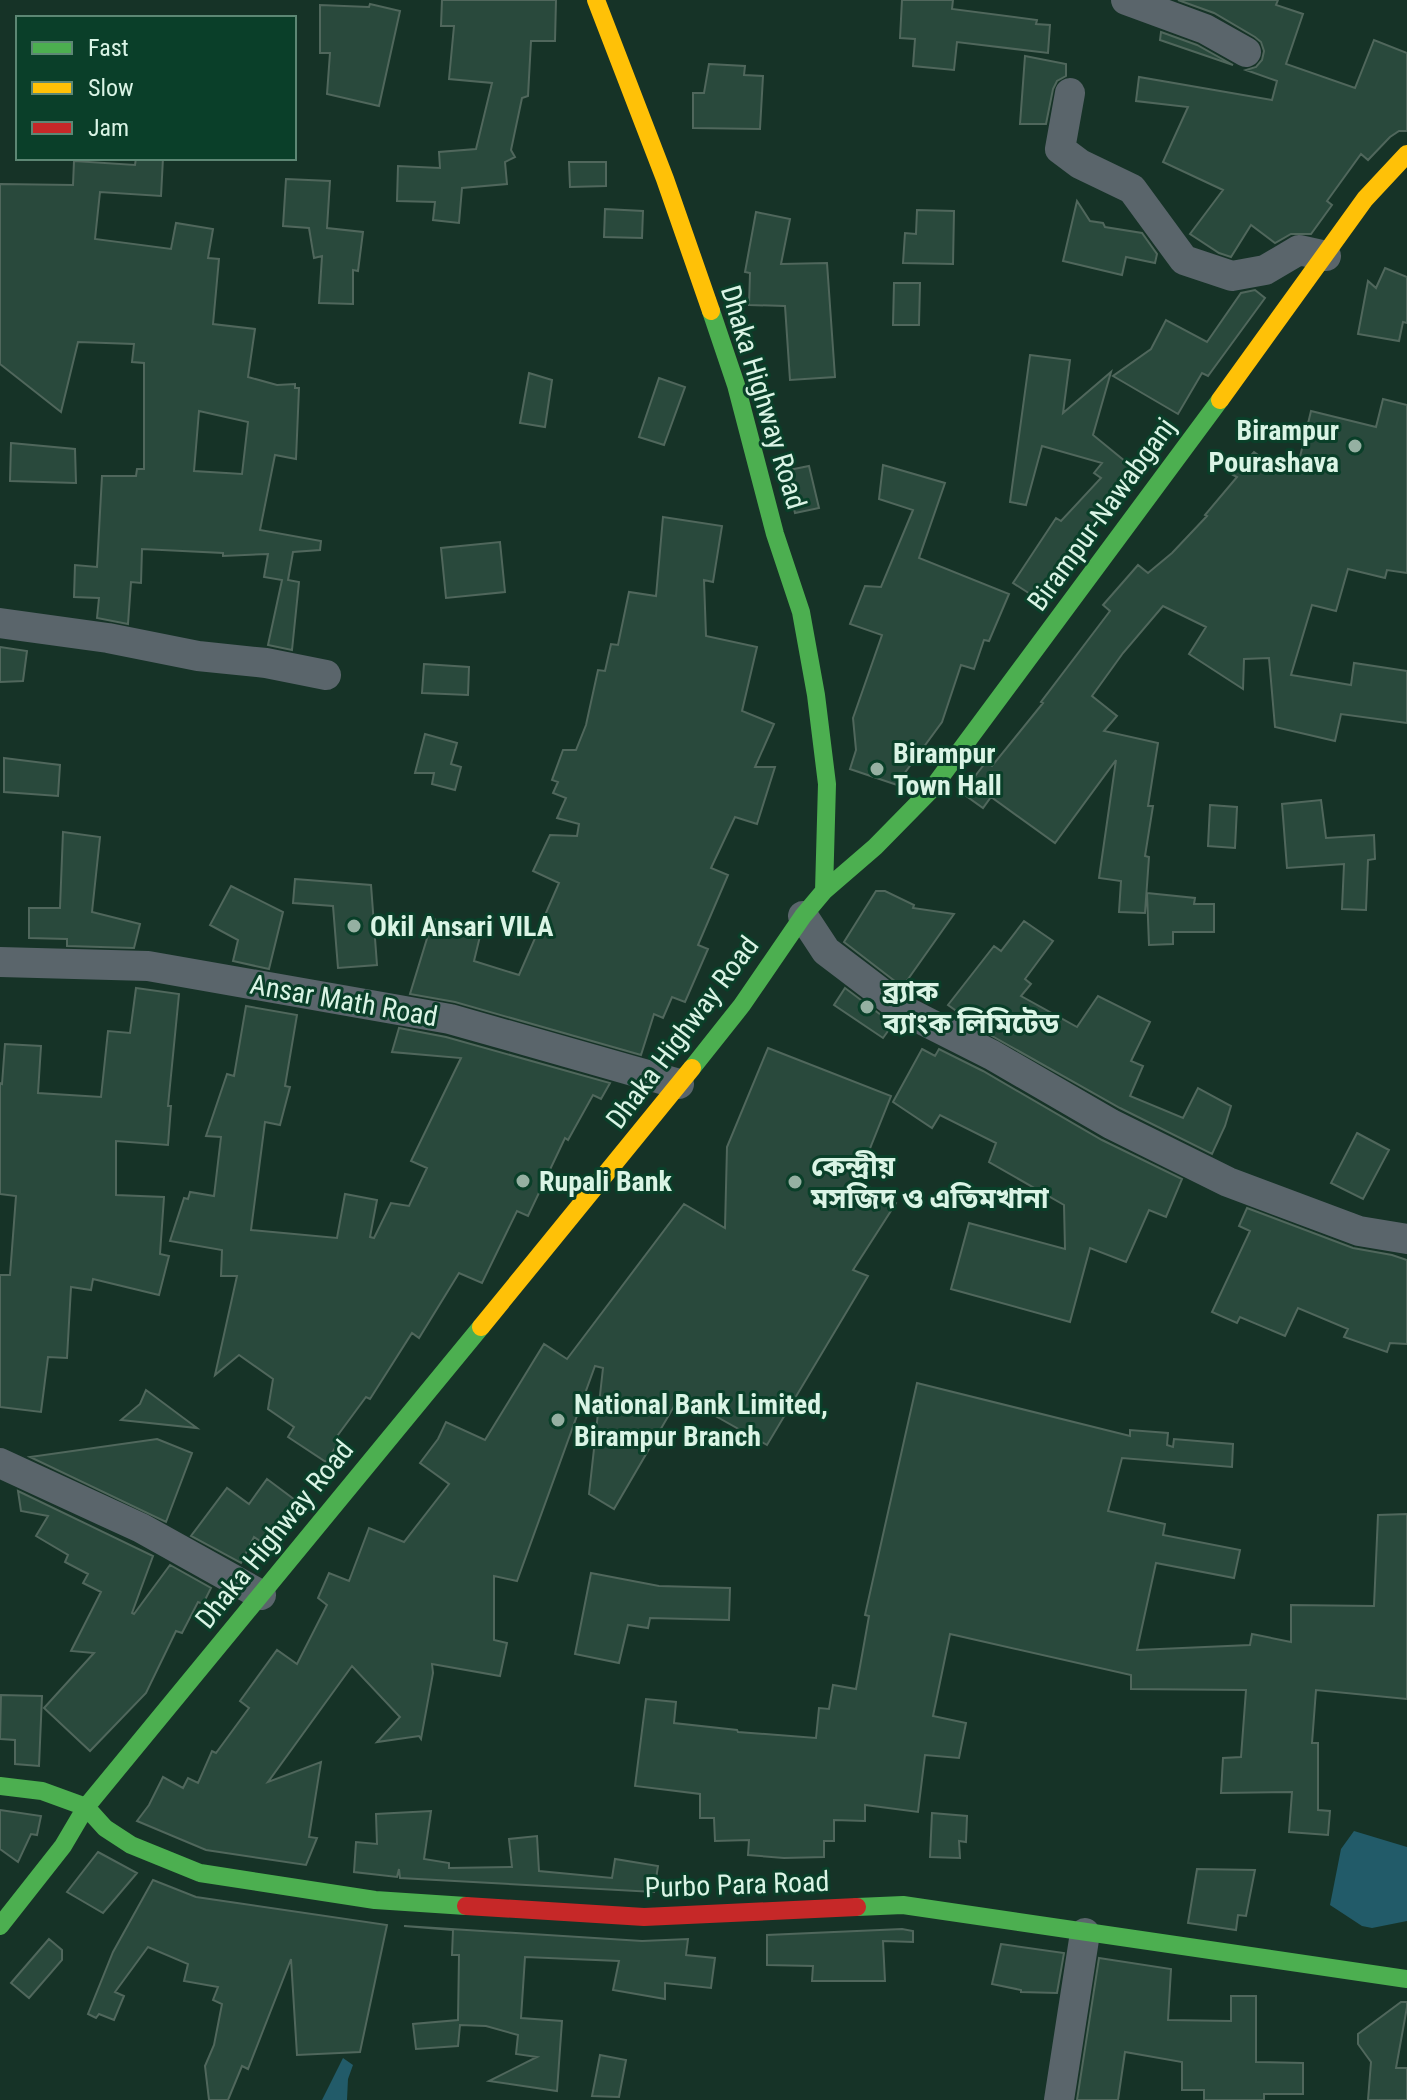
<svg xmlns="http://www.w3.org/2000/svg" width="1407" height="2100" viewBox="0 0 1407 2100" font-family="'Roboto Condensed','Noto Sans Bengali',sans-serif">
<style>
.water{fill:#225b69}
.building{fill:#29493c;stroke:#50675c;stroke-width:2;fill-rule:evenodd}
.lines{fill:none;stroke-linecap:round;stroke-linejoin:round}
.street{stroke:#5a656b;stroke-width:30}
.fast{stroke:#4caf50;stroke-width:18}
.slow{stroke:#ffc107;stroke-width:18}
.jam{stroke:#c62828;stroke-width:18}
.poi-dot{fill:#95b0a2;stroke:#0a3f29;stroke-width:3}
.labels{text-anchor:middle;stroke-width:6;stroke-linejoin:round;paint-order:stroke}
.street-label{font-size:28px;fill:#daf4e5;stroke:#0a3f29}
.poi-label{font-size:28px;font-weight:bold;fill:#daf4e5;stroke:#0a3f29;text-anchor:start}
</style>
<rect width="100%" height="100%" fill="#163327"/>
<path class="water" d="M1354,1831l53,16v74l-35,7 -10,-2 -32,-21 11,-56z
M343,2058l10,7 -5,14 -1,21h-25z"/>
<path class="building" d="M442,0h114l-1,41h-24l-3,55 -6,2 -11,52 4,7 -10,5 2,22 -45,4 -3,35 -26,-3 2,-18 -38,-1 1,-35 42,2 -1,-16 37,-3 16,-66 -43,-4 5,-53h-13z
M902,0h51l-1,9 85,11 -1,4 14,1 -2,28 -91,-11 -3,28 -41,-4 2,-27 -15,-1z
M1178,0h100l-2,5 27,9 -17,50 69,24 19,-48 33,13v78h-8l-9,6 -22,23 -7,-6 -34,47 5,4 -21,29h-20l-16,9 -24,-18 -20,32 -12,-4 -29,-19 33,-44 -60,-28 25,-55 -52,-6 3,-24 133,23 5,-19 -31,-11 10,-3 6,-7 2,-9 -3,-9 -6,-5 -41,-24z
M370,4l30,7 -21,95 -52,-12 3,-41h-10v-48l49,2z
M1161,32l36,13 36,20 -73,-25z
M1025,56l41,8v12l-9,5 -4,8 -7,35h-26z
M709,64l36,2 -1,9 19,1 -3,53 -67,-1v-35h11z
M136,158h27l-2,38 -61,-4 -5,47 76,10 5,-26 37,6 -5,29 11,1 -6,65 42,5 -7,48 29,8 18,-1v4h4l-3,71 -21,-4 -15,75 61,11 -1,9 -27,2 -5,28 11,2 -7,68 -24,-5 14,-65 -18,-3 4,-23 -45,2v-3l-81,-4 -1,34 -10,-1 -3,42 -31,-6 2,-20 -25,-1 1,-32 22,2 5,-91h34l1,-7h7v-106l-12,-1 2,-18 -56,-2 -17,70 -61,-48v-180l73,1 1,-24 61,4zM199,411l49,11 -6,52 -48,-3z
M569,162h37v24l-36,1z
M286,179l44,2 -3,47 36,4 -5,39 -5,-1v34l-34,-1 3,-47 -8,2 -5,-30 -26,-2z
M1077,201l13,20 13,2 2,4 37,6 15,21 -2,9 -29,-6 -4,18 -59,-14z
M605,209l38,2 -1,27 -38,-1z
M917,210l37,1 -1,53 -50,-1 2,-30 11,1z
M756,212l34,7 -9,45 46,-1 8,114 -45,3 -5,-74 -36,-1 1,-32 -5,-1z
M1385,268l22,9v46l-4,-1 -4,19 -41,-7 10,-53 8,7z
M894,283h26l-1,42h-26z
M1255,290l10,8 -57,78 -6,-3 -24,41 -65,-38 38,-27 15,-29 41,22 34,-49z
M1030,355l40,5 -7,53 48,-41 -18,63 44,36 -83,106 2,2 -15,22 -28,-18 43,-65 5,3 40,-43 -7,-5 8,-10 -60,-17 -16,59 -16,-3z
M529,373l23,7 -7,47 -25,-4z
M659,378l26,9 -21,58 -25,-8z
M1383,399l24,6v168l-20,-3 -2,8 -37,-9 -12,42 -24,-6 -21,70 60,10 3,-22 53,8v52l-66,-9 -6,27 -60,-14 -6,-69 -25,1 -1,30 -54,-35 17,-27 -43,-21 -40,47 -31,43 25,20 -13,15 54,12 -10,63h5l-8,50 4,1 -4,56 -26,-1 2,-31 -22,-3 17,-118 -61,83 -64,-46 -8,11 -21,-15 24,-31 6,4 51,-63 -2,-1 69,-91 -7,-6 35,-40 10,8 24,-20 35,-37 -2,-1 32,-38 -4,-2 21,-23 17,12 28,-3 12,-50 65,16z
M11,443l64,6 1,34 -66,-2z
M883,465l62,18 -26,75 90,36 -20,47 -5,-1 -10,29 -13,-4 -19,57 -38,52 -4,12 -50,-17 6,-19 -3,-32 29,-83 -32,-11 15,-38 16,1 32,-77 -34,-11z
M809,466l10,42 -24,5 -11,-42z
M663,517l59,9 -9,56 -9,-2 2,56 51,11 -15,64 32,13 -19,43h20l-18,57 -22,-7 -24,51 17,7 -30,70 10,4 -23,53 -13,-5 -9,21 -9,-4 -13,41 -186,-53 -45,-8 23,-75 48,13 -7,29 45,14 40,-92 -26,-12 17,-36 27,1 2,-12 -22,-6 9,-20 -13,-5 5,-11 -6,-2 11,-30h13l10,-25 12,-55 7,1 6,-27 7,1 11,-53 27,4z
M500,542l5,50 -59,6 -5,-50z
M0,647l27,4 -4,30 -23,1z
M424,664l45,3 -1,28 -46,-2z
M425,734l32,9 -6,21 10,3 -6,23 -23,-6 2,-11h-19z
M4,758l56,7 -2,31 -54,-4z
M1321,800l5,38 48,-3 1,24 -7,1 -2,50 -24,-1 2,-45 -57,4 -5,-64z
M1210,805l27,2 -2,41 -27,-2z
M63,832l37,5 -8,75 48,12 -6,24 -67,-2v-7l-38,-1v-30h31z
M295,879l76,6 6,80 -39,3 -5,-62 -40,-3z
M231,886l52,26 -14,57 -36,-8 5,-21 -28,-15z
M876,891h9l29,14 -1,3 41,6 -48,68 11,8 -4,5 -69,-53z
M1147,893l48,5 -1,6h20v28h-41v12l-24,1z
M1024,921l29,20 -28,38 6,5 -10,12 56,31 21,-31 52,26 -19,39 12,5 -13,30 53,22 15,-30 33,18 -6,20 -13,28 -92,-46 -160,-90 2,-3 -14,-10 46,-59 7,5z
M136,988l43,6 -11,112h3l-3,39 -52,-4v54l48,2 -4,57 9,2 -10,39 -66,-16 -2,11 -20,-3 -4,71 -19,-1 -7,55 -41,-5v-132h10l6,-79 -16,-2v-111l2,1 3,-40 36,2 -3,47 63,4 7,-66 22,2z
M845,988l48,36 -10,14 -49,-33z
M246,1006l51,9 -12,71 5,1 -10,38 -15,-3 -14,108 86,8 8,-44 32,6 -7,37 4,1 17,-35 18,3 18,-38 -16,-7 50,-103 -69,-6 7,-24 47,9 164,46 -9,16 -8,-4 -25,45 -3,-2 -37,78 -11,-5 -35,72 -23,-10 -40,65 -7,-5 -42,66 -4,-2 -31,42 4,3 -13,20 -38,-25 6,-10 -26,-18 5,-30 -34,-24 -24,20 22,-99h-16l1,-26 -52,-9 14,-43 4,1 2,-7 24,4 7,-59 -15,-1 21,-62 7,2z
M768,1048l123,48 -24,60 -3,28 32,19 -43,67 15,6 -101,169 -87,-49 -66,113 -25,-15 14,-126 -8,-2 -78,215 -23,-5v64l13,3 -7,33 -68,-12 1,9 -12,66 -2,-3 -42,6 23,-25 -48,-51 -84,116 53,-20 -12,75 8,1 -11,27 -100,-15 -69,-29 12,-16 14,-28 20,11 5,-10 10,5 14,-32 4,2 33,-45 -9,-7 37,-51 20,14 30,-59 -9,-7 11,-25 20,8 20,-53 35,14 45,-58 -29,-21 18,-24 8,-17 39,18 59,-96 23,15 117,-155 41,24 2,-81z
M922,1049l13,7 4,-7 44,22 119,69 80,39 -16,38 -17,-7 -23,52 -36,-14 -20,74 -119,-33 18,-66 96,26 -1,-44 -75,-43 7,-19 -56,-28 -8,13 -39,-26z
M1357,1133l32,17 -26,49 -32,-16z
M1247,1208l106,40 39,7 15,5v84l-17,-1 -3,9 -43,-15 4,-8 -50,-21 -13,28 -45,-19 -3,6 -25,-11 38,-81 -11,-5z
M917,1383l213,53v-6l38,3 -1,12 6,2 1,-8 59,5 -1,23 -110,-9 -14,53 57,13 -2,11 77,15 -6,28 -78,-15 -19,87 113,-5 2,-11 39,8v-37l83,1 4,-91 29,-1v185l-91,-9 -4,53h6v67l12,1 -2,24 -39,-3 3,-40 -71,1 2,-35 18,-1 5,-67 -115,-1v-14l-181,-41 -17,82 33,7 -7,35 -34,-3 -7,57 -53,-7v16l-31,-1v21h-10v16l-40,1 -36,-3 1,-15 -34,1 -1,-23h-14v-24l-65,-8 11,-87 30,3 -2,21 63,7 1,2 78,6 3,-30 10,1 4,-24 23,4 13,-73 -4,-1z
M146,1390l51,38 -76,-8 19,-16z
M157,1439l35,14 -26,69 -136,-65z
M267,1479l32,24 -33,42 -12,-8 -13,26 -50,-27 36,-48 22,16z
M18,1491l135,65 -21,57 2,1 36,-49 41,23 -8,16 -5,-2 -16,31 -6,-2 -30,62 -56,58 -46,-43 50,-55 -23,-2 30,-59 -18,-9 5,-9 -23,-12 3,-7 -32,-19 12,-20 -27,-5z
M591,1573l68,13 71,2 -1,32 -79,-2 -2,10 -20,-3 -9,38 -44,-9z
M1,1695l41,1 -3,70 -24,-2v-24l-15,-1z
M0,1810l41,6 -4,19 -6,-1 -13,28 -18,-13z
M431,1811l-7,48 25,4v5l63,-1 -3,-28 28,-3 2,35 73,7 3,-19 43,7 -4,26 -254,-14 -1,-9 -2,8 -43,-5 2,-30 21,2 -1,-30z
M932,1813l35,3 -1,26 -7,-1 1,17 -30,-1z
M98,1852l39,21 -34,40 -36,-21z
M1197,1869l58,1 -9,46 -8,-1 -2,15 -48,-7z
M153,1880l43,17 191,28 -27,127 -63,3 -6,-96 -43,110 -6,-3 -14,34h-19l-4,-34 9,-21 8,-41 -9,-4 5,-13 -34,-6 4,-17 -40,-17 -33,45 9,4 -10,24 -15,-6 -3,4 -8,-4 25,-62z
M404,1926l238,15 46,-2 -2,16 29,3 -4,30 -46,-5v16l-52,-9 6,-29 -94,-4 -4,61 41,3 -5,70 -68,-10 48,-24 -21,-3 2,-19 -32,-9 -26,-1 -2,21 -42,3 -3,-25 45,-4 1,-65h-7l1,-25z
M902,1929l11,2v11l-30,-1 2,40h-73l1,-15 -46,-1v-30z
M49,1939l13,11v10l-33,38 -18,-15z
M1001,1944l63,9 -7,40 -36,-1v-2l-29,-6z
M1099,1958l72,11 -3,51 63,1v-25h25v66l47,1v31h-39v6h-60v-10h-22v-28l-57,-10 -7,48h-41z
M1401,2002h6v5l-11,61h11v32h-39l3,-38 -13,-18v-10z
M600,2055l26,5 -7,37 -27,-1z"/>
<g class="lines">
<path class="street" d="M1126,0l79,29 41,23
M1070,93l-10,56 20,15 52,25 52,71 48,16 33,-6 34,-20 27,6
M0,623l108,15 90,18 68,7 60,12
M803,916l23,35 79,60 87,44 119,69 117,58 131,49 48,8
M0,962l148,4 302,53 229,65
M0,1463l141,65 120,67
M1059,2100l26,-167"/>
<path class="fast" d="M824,891l51,-44 56,-57 289,-390
M692,1068l50,-63 61,-89 21,-25 3,-107 -11,-89 -15,-83 -26,-78 -39,-149 -25,-74
M0,1786l42,5 44,16 19,21 26,17 69,28 175,27 91,6
M857,1907l46,-2 504,74
M0,1926l63,-80 23,-39 395,-480"/>
<path class="slow" d="M596,0l69,179 46,132
M1220,400l145,-201 42,-45
M481,1327l211,-259"/>
<path class="jam" d="M466,1906l178,11 213,-10"/>
</g>
<g class="poi-dot">
<circle cx="1355" cy="446" r="8"/>
<circle cx="877" cy="769" r="8"/>
<circle cx="354" cy="926" r="8"/>
<circle cx="867" cy="1007" r="8"/>
<circle cx="523" cy="1181" r="8"/>
<circle cx="795" cy="1182" r="8"/>
<circle cx="558" cy="1420" r="8"/>
</g>
<g class="labels">
<g class="street-label">
<text transform="translate(764 397) rotate(73)" y="10">Dhaka Highway Road</text>
<text transform="translate(1101 514) rotate(-54)" y="10">Birampur-Nawabganj</text>
<text transform="translate(344 1000) rotate(10)" y="10">Ansar Math Road</text>
<text transform="translate(682 1032) rotate(-53)" y="10">Dhaka Highway Road</text>
<text transform="translate(274 1534) rotate(-51)" y="10">Dhaka Highway Road</text>
<text transform="translate(737 1884) rotate(-2)" y="10">Purbo Para Road</text>
</g>
<g class="poi-label">
<text x="1339" y="440" text-anchor="end">Birampur<tspan x="1339" dy="32">Pourashava</tspan></text>
<text x="893" y="763">Birampur<tspan x="893" dy="32">Town Hall</tspan></text>
<text x="370" y="936">Okil Ansari VILA</text>
<text x="883" y="1001">ব্র্যাক<tspan x="883" dy="32">ব্যাংক লিমিটেড</tspan></text>
<text x="811" y="1176">কেন্দ্রীয়<tspan x="811" dy="32">মসজিদ ও এতিমখানা</tspan></text>
<text x="539" y="1191">Rupali Bank</text>
<text x="574" y="1414">National Bank Limited,<tspan x="574" dy="32">Birampur Branch</tspan></text>
</g>
</g>
<rect x="16" y="16" width="280" height="144" fill="#0a3f29" stroke="#5d8774" stroke-width="2"/>
<rect x="32" y="42" width="40" height="12" fill="#4caf50" stroke="#5d8774" stroke-width="2"/>
<text x="88" y="56" font-size="24" fill="#daf4e5">Fast</text>
<rect x="32" y="82" width="40" height="12" fill="#ffc107" stroke="#5d8774" stroke-width="2"/>
<text x="88" y="96" font-size="24" fill="#daf4e5">Slow</text>
<rect x="32" y="122" width="40" height="12" fill="#c62828" stroke="#5d8774" stroke-width="2"/>
<text x="88" y="136" font-size="24" fill="#daf4e5">Jam</text>
</svg>
